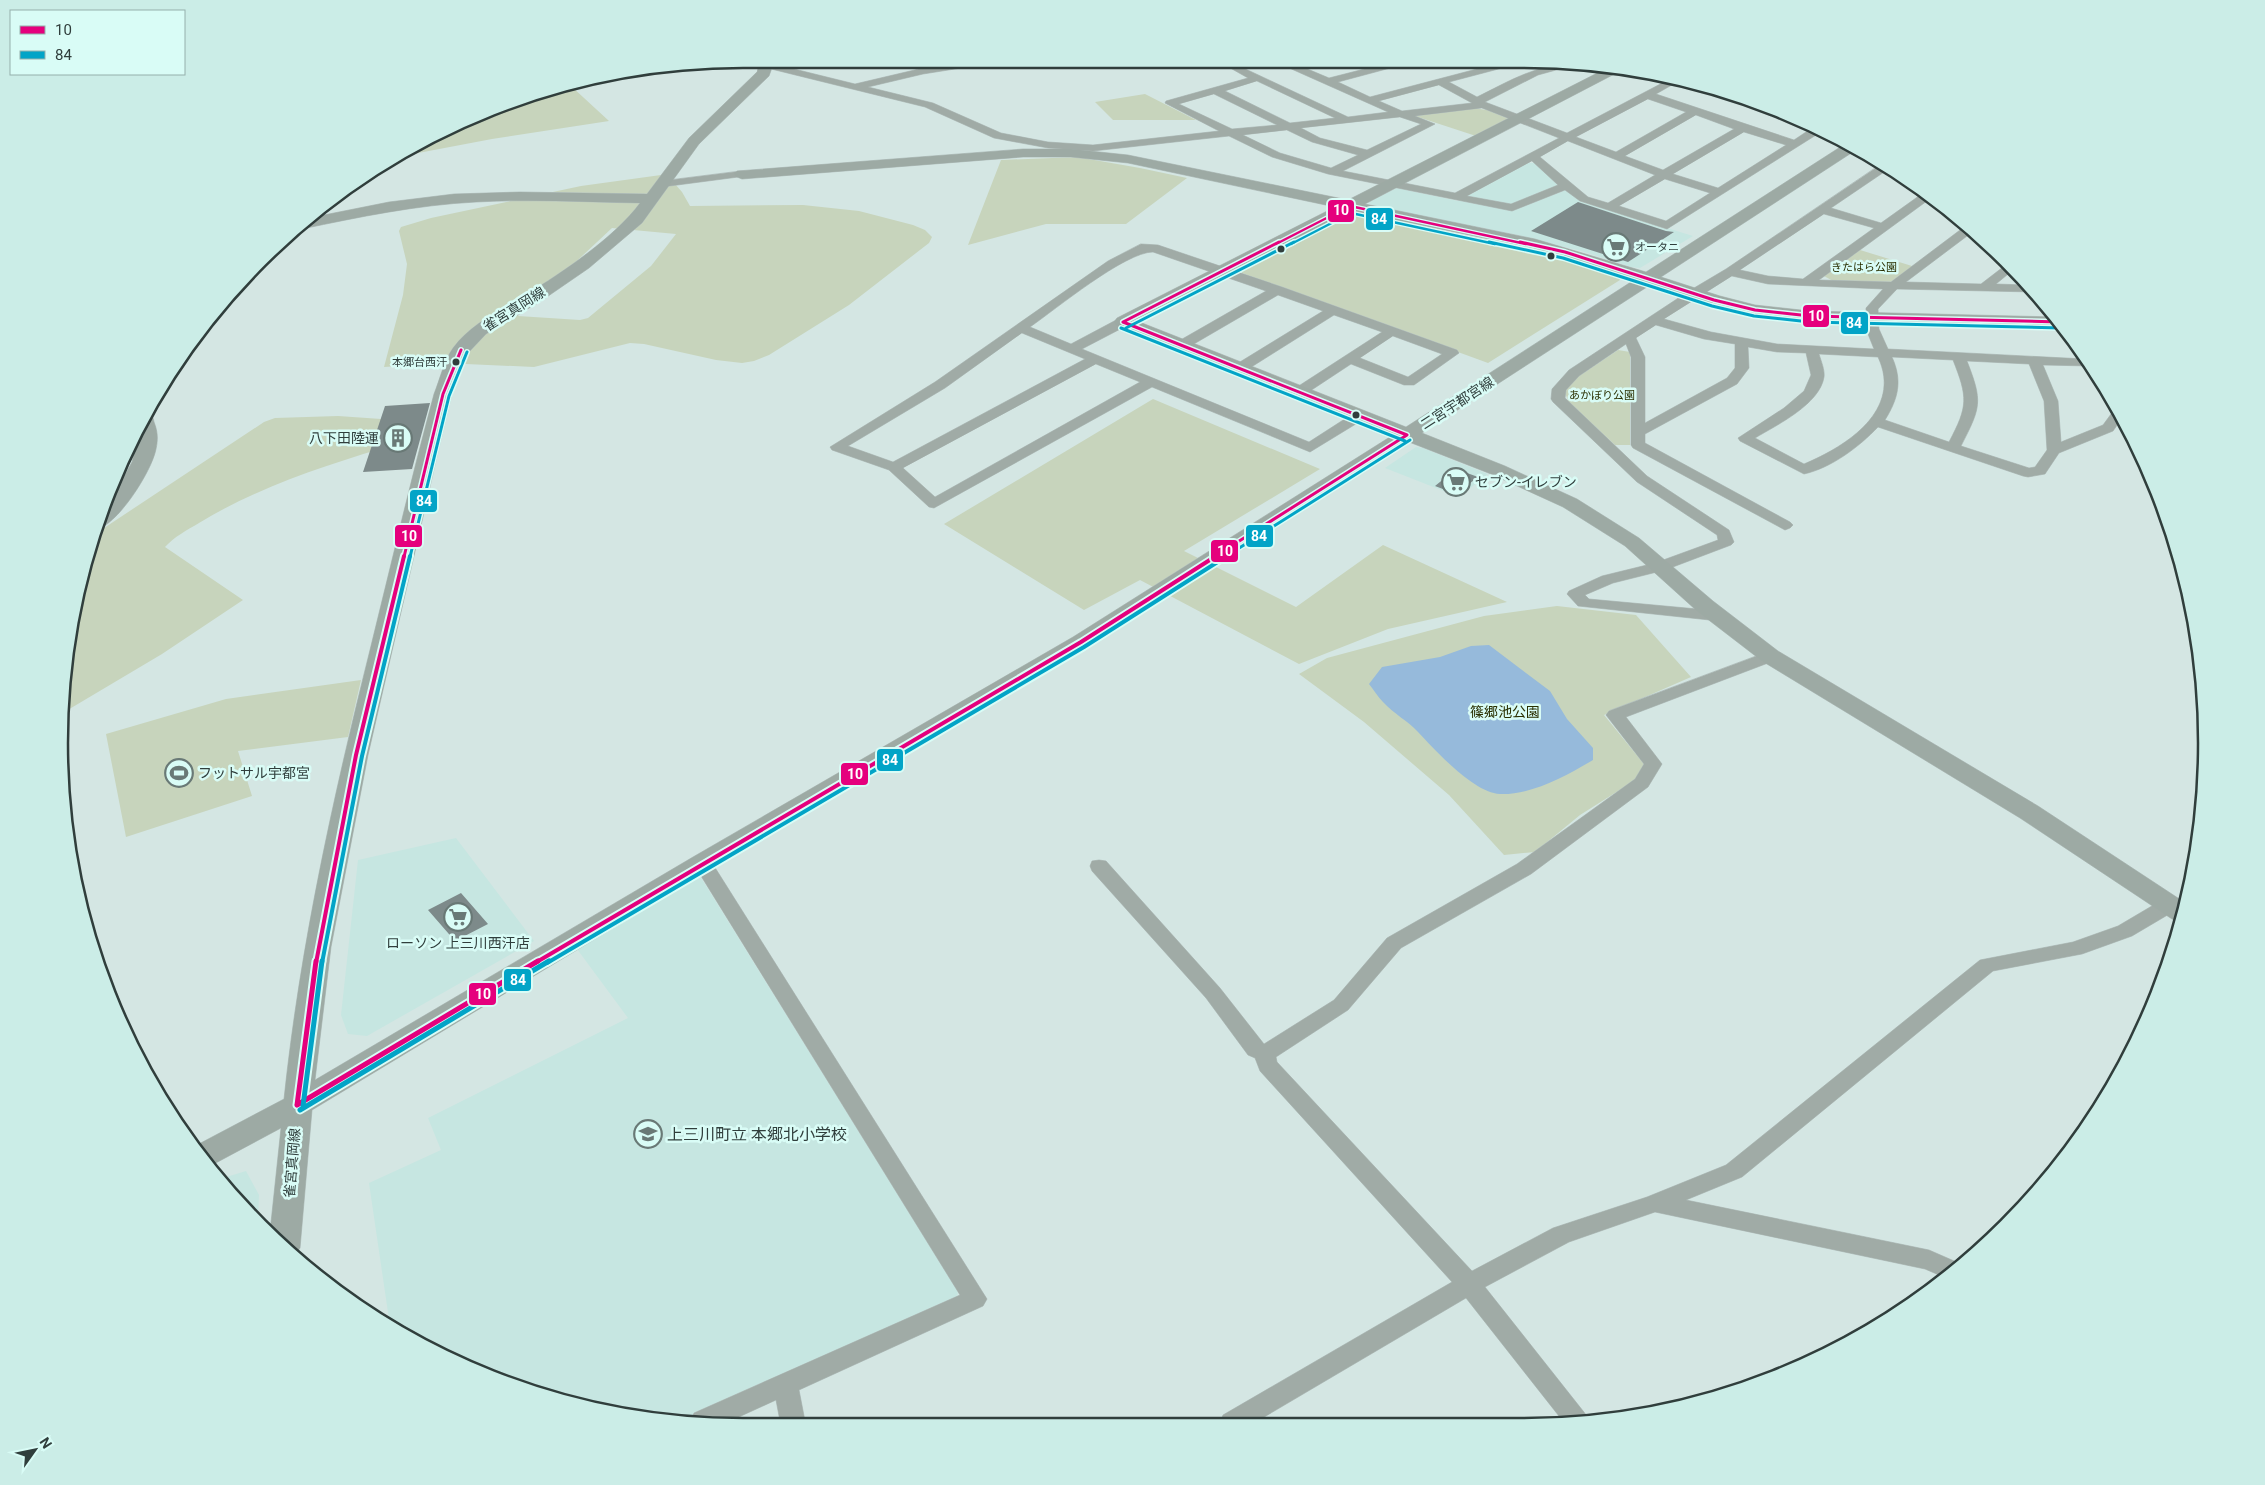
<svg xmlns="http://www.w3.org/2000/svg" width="2265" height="1485" viewBox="0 0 2265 1485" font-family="Roboto,'Noto Sans JP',sans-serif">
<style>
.built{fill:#c6e6e1}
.green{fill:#c7d4bc;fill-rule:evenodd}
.water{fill:#96badb}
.building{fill:#7d8a8a}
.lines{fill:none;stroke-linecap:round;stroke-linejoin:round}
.street-casing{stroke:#b5c3c1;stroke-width:1}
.secondary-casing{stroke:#b5c3c1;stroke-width:1}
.street{fill:#a0aba6;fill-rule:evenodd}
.secondary{fill:#9daaa4;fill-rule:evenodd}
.bus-1-far3-casing{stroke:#d9fcf6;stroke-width:5}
.bus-1-far2-casing{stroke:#d9fcf6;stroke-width:6}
.bus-1-far1-casing{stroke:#d9fcf6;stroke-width:8}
.bus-1-casing{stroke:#d9fcf6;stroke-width:9}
.bus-2-far3-casing{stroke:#d9fcf6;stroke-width:5}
.bus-2-far2-casing{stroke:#d9fcf6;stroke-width:6}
.bus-2-far1-casing{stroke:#d9fcf6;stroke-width:8}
.bus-2-casing{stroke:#d9fcf6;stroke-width:9}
.bus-1-far3{stroke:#e5007d;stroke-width:2.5}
.bus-1-far2{stroke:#e5007d;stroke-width:3}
.bus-1-far1{stroke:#e5007d;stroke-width:4}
.bus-1{stroke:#e5007d;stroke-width:5}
.bus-2-far3{stroke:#02a4c7;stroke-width:2.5}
.bus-2-far2{stroke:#02a4c7;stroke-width:3}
.bus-2-far1{stroke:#02a4c7;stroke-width:4}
.bus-2{stroke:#02a4c7;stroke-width:5}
.bus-dot{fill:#303e3c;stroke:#d9fcf6;stroke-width:2}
.labels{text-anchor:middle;stroke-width:5;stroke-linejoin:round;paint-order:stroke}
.far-poi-label{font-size:11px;fill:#303e3c;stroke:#d9fcf6;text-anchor:start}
.far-park-label{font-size:11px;fill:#292f00;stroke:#d9fcf6}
.far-bus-label{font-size:11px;fill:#303e3c;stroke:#d9fcf6;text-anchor:end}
.street-label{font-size:14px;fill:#303e3c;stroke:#d9fcf6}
.poi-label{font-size:14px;fill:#303e3c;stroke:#d9fcf6;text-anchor:start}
.park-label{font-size:14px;fill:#292f00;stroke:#d9fcf6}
.near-poi-label{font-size:16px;fill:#303e3c;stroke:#d9fcf6;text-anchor:start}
.rim{fill:none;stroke:#303e3c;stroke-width:2.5}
.line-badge{stroke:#d9fcf6;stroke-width:2}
.badge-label{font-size:14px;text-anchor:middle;font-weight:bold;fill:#fff}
</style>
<rect width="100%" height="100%" fill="#d4e6e3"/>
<path class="built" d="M1528,163h7l45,38 113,35 -53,32 -9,-1 -53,-17 -205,-44 -6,-4 30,-14 61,13z
M1416,447l7,1 65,26 -29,23 -74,-29z
M456,838l78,103 -167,95 -19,-2 -7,-19 17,-155z
M700,876l258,415 -1,7 -267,123 -37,-1 -172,-46 -91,-48 -21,-143 72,-33 -13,-32 200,-100 -51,-69z
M246,1171l13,24 -1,23 -35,-40z"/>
<path class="green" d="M571,86l38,35 -117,18 -95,18 126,-62z
M1145,94l51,26h-83l-18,-18z
M1473,108l14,2 20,8 -1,3 -30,15 -61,-20z
M1077,157l63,11 47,10 -61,46h-80l-78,21 33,-85z
M661,175l7,1 14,16 8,14 113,-1 56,6 54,14 12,5 7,7 -3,6 -80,62 -80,50 -15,6 -12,2 -26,-3 -72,-16 -14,-1 -96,24 -90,-4 -60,4 19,-72 4,-31 -8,-33 2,-4 30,-9 150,-32zM612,228l64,6 -25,32 -63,52 -8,2 -62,-4z
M1361,213l193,41 65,21 1,5 -132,83 -246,-90v-5l107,-54z
M1860,250l52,16 -17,15 -9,2 -53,-2 -9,-5z
M1618,350l12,2v93h-15l-46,-43 -5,-11 6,-9z
M1153,399l167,70 -136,82 112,56 87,-62 124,57 -119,27 -89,35 -159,-84 -56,30 -140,-86z
M338,416l72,5 -11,22c-68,21 -138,42 -200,80 -12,7 -25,14 -34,24l78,53 -81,54 -101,60 -1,-16 32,-162 172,-114 11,-4z
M1557,606l79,9 55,62 -87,38 40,49 -10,17 -54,34 -45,37 -31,3 -55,-60 -85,-73 -65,-48 28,-16 157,-42z
M361,680l-13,57 -110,14 14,45 -126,41 -20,-103 120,-35z"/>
<path class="water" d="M1489,645l61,46 17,28 26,29v12c-27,16 -61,35 -93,34 -26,-1 -64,-43 -82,-62 -10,-11 -24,-18 -35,-30 -5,-5 -9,-12 -14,-18l13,-17 58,-10 31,-11z"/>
<path class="building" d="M1578,202l88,29 8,1 -46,30 -97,-31z
M430,403l-18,66 -49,3 22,-66z
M1456,469l22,8 -22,17 -21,-8z
M461,893l27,31 -33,17 -27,-31z"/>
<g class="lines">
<defs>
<path id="street" d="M762,65h16l77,19 68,-16 21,-3h22l-5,3 -38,6 -55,13 65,16 68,30 47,9 45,3 126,-14 -54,-28 1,-2 82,-23 -23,-13h12l111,52 40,-5 -101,-45 -1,-2h12l31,13 51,-13h15l-1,2 -56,15 32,15 122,-32h15l-1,2 -57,15 28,15c29,-14 57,-32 91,-32l-1,2 -29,8 -53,27 82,31 101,-53 9,2 -21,12 138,46 21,-14 9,4 -157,99 -87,-28 -15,-11 -53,21 -184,-37 -56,-17 -43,-21 -136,15 -45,-3 -54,-10 -69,-31 -162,-40zM1257,81l78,37 -45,5 -65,-32zM1439,85l33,18 -70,8 -23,-10zM1214,94l63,31 -45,4 -53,-25zM1648,99l38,13 -70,40 -40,-15zM1482,108l77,30 -104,55 -112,-22 92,-47 -20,-8zM1696,115l38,14 -71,41 -38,-14zM1400,117l21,7 -54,26 -47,-12 -19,-10zM1287,130l25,12 46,13 -27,13 -51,-15 -37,-18zM1744,132l42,13 -68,43 -45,-14zM1568,141l87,34 -47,28 -20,-6 -48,-40zM1532,161l26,24 -47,19 -44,-8zM1665,179l45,14 -44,28 -47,-15z
M1883,163l7,5 -59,40 50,15 42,-30 8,5 -112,82 72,2 77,-58 7,6 -69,52 75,2 26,-20 6,6 -17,14 30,1 7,7 -136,-3 -19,20 1,20 9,20 197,10 5,7 -47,-1 15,36 3,41 42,-17 11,-15 3,-1 5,9 -9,13 -54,22 -14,21 -17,3 -5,-1 -145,-49c-19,20 -47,41 -74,47l-64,-33 -2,-3 46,-30 20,-17 7,-16 -5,-22 -29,-1 -29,-5 1,21 -12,16 -92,50v9l145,79 3,3 -3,3 -5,2 -152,-82 -2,-3v-88l-5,-13 -47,32 -13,14 -1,8 82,78 82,54 5,12 -3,3 -66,25 -52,13 -28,12 4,4 130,12 6,2 2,3 -2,3 -6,2 -141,-15 -11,-12 2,-3 33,-15 53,-13 63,-23 -1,-5 -80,-53 -84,-80 -2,-3 1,-10 17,-19 120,-79 37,-22zM1824,214l50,14 -71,51 -35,-3 -28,-6zM1732,276l36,8 115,5 -17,19v21l8,20 -97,-5 -66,-12 -47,-13zM1656,325l48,14 31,5v24l-8,10 -82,45v-66l-9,-19zM1819,354l59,3c25,53 -31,89 -74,107l-49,-26c22,-13 65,-34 69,-61 1,-7 -3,-16 -5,-23zM1892,357l61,3c15,38 15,46 -4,82l-64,-22c13,-21 18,-39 7,-63zM1967,361l62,3 15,37 3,49 -12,17 -6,1 -68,-22c20,-39 22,-44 6,-85z
M742,171l6,3 -2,2 -84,11 -6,-3 6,-3z
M1141,244l17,1 124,42 175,63 2,3 -45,32h-10l-53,-21 -47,31h-10l-2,-3 2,-3 88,-57 -48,-17 -89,56h-10l-2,-3 2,-3 88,-54 -45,-16 -91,53h-10l-2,-3 2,-3 89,-51 -113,-39c-28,0 -97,57 -123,75l41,17 47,-25h10l1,3 -1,3 -46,24 227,93 45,-29h10l2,3 -2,3 -54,33 -158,-65 -218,121 -5,-1 -40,-37 -57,-20 -2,-3 105,-65 173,-121zM1022,333l63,26 -192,103 -45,-16 97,-58zM1393,336l49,18 -34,23 -48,-19zM1096,364l44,18 -205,115 -32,-29z
M1770,651l6,1 2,4 -2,4 -150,57 36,47 -14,23 -117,87 -130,74 -53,62 -72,47 1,5 195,209 81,-43 94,-31 79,-32 254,-205 93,-18 45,-16 44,-26 7,-2 7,2 3,5 -3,5 -44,26 -50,18 -89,17 -251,206 -56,23 243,50 32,14 -15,14 -21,-9 -270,-57 -86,30 -84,45 106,134 -25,4 -100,-127 -212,125h-34l3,-8 229,-133 -192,-211 -5,-13 -7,-3 -42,-57 -114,-127 -2,-5 2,-5 7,-1 7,1 114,127 44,56 70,-44 53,-62 130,-74 118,-85 9,-15 -38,-49 3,-4z
M702,857l7,1 278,441 -4,7 -184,84 6,31h-25l-4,-21 -46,21h-39l3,-8 266,-118 -267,-432 2,-5z"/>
<path id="secondary" d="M759,65h14l-4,11 -70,68 -57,79 -53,45 -48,33 -55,33 -17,18 -17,42 -14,58 -70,303 -37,192 -16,133 378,-223 380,-220 320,-202 -276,-109 -3,-4 3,-4 218,-111 -207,-44 -57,-6h-48l-281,22 -5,-2 -3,-3 3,-3 286,-22h48l57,6 220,45 265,-135 13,3 -261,136 170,35 111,33 202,-130 11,6 -198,129 59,19 35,9 55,6 246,6 9,9 -255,-5 -55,-6 -47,-11 -58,-19 -228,148 83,33 72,33 62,39 74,63 65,50 260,155 146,96 -5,20 -7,-3 -152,-101 -258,-157 -65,-50 -72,-65 -62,-39 -72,-33 -82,-32 -320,205 -378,222 -399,241 -12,138 -7,10 -23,-26 11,-104 -69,37 -17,-19 89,-47c16,-152 49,-301 86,-449 21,-85 41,-171 64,-256 6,-15 10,-33 19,-46 18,-25 49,-38 74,-54 36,-22 88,-57 113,-91 -55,-1 -110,-4 -164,-1 -59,3 -117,15 -174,27l-5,-1 12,-10 80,-16 65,-8 66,-2 127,2 42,-56 68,-66zM1352,211l181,37 101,32 -228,147 -269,-106z
M1724,95l60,16 22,11h-10l-71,-23z
M146,411c6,2 7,6 8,11 4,10 4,18 2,27 -4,22 -40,79 -62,81l9,-25 17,-21 12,-22 6,-23 -1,-10z"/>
</defs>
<use href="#street" class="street-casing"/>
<use href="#secondary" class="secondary-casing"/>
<use href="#street" class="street"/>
<use href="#secondary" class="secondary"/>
<defs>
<path id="bus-1-far3" d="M1276,244l74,-38 176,38"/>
<path id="bus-1-far2" d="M1520,242l45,10 149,48 41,10 55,6 251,6
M1123,322l156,-80
M1123,322l284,113
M404,557l39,-163 18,-44
M1214,557l193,-122"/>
<path id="bus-1-far1" d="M316,963l40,-208 48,-199
M535,963l546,-321 135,-86"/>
<path id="bus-1" d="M297,1105l241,-144
M297,1105l19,-144"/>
<path id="bus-2-far3" d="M1291,244l60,-31 144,31"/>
<path id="bus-2-far2" d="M1489,242l74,16 149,48 42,10 56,6 251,6
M1121,328l284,113
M1126,328l168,-86
M410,557l39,-161 18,-44
M1225,557l185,-117"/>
<path id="bus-2-far1" d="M322,963l40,-207 48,-200
M547,963l537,-316 143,-91"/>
<path id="bus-2" d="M303,1106l19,-145
M300,1110l249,-149"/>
</defs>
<use href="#bus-1-far3" class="bus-1-far3-casing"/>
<use href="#bus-1-far2" class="bus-1-far2-casing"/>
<use href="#bus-1-far1" class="bus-1-far1-casing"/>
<use href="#bus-1" class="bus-1-casing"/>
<use href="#bus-2-far3" class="bus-2-far3-casing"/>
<use href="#bus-2-far2" class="bus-2-far2-casing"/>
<use href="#bus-2-far1" class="bus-2-far1-casing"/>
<use href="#bus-2" class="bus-2-casing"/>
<use href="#bus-1-far3" class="bus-1-far3"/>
<use href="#bus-1-far2" class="bus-1-far2"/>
<use href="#bus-1-far1" class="bus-1-far1"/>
<use href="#bus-1" class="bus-1"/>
<use href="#bus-2-far3" class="bus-2-far3"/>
<use href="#bus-2-far2" class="bus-2-far2"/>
<use href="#bus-2-far1" class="bus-2-far1"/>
<use href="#bus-2" class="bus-2"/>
</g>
<defs>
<symbol id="supermarket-ring" viewBox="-11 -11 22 22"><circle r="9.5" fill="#d9fcf6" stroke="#697976" stroke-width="1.5"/><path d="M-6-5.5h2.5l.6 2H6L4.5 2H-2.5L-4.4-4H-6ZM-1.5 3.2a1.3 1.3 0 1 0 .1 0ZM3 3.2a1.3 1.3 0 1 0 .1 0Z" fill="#697976"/></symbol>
<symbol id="building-ring" viewBox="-11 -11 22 22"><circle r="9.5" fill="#d9fcf6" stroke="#697976" stroke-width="1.5"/><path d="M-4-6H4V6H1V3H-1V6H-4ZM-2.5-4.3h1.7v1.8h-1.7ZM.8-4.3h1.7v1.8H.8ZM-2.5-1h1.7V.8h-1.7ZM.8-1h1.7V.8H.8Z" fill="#697976"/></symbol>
<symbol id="stadium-ring" viewBox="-11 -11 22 22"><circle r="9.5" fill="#d9fcf6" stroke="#697976" stroke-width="1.5"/><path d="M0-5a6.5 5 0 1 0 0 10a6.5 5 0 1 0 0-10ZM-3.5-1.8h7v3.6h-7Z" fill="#697976"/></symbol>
<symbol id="school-ring" viewBox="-11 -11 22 22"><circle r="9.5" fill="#d9fcf6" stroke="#697976" stroke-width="1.5"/><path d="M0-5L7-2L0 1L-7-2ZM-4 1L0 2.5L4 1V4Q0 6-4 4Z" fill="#697976"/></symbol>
</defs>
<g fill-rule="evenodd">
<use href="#supermarket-ring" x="1600" y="231" width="32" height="32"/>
<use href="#building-ring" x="382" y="422" width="32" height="32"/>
<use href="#supermarket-ring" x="1440" y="466" width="32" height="32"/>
<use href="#stadium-ring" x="163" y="757" width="32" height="32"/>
<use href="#supermarket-ring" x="442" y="901" width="32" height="32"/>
<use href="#school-ring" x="632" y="1118" width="32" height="32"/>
</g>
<g class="bus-dot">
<circle cx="1281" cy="249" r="4.5"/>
<circle cx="1551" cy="256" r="4.5"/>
<circle cx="456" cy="362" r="4.5"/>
<circle cx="1356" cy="415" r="4.5"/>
</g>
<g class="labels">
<g class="far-poi-label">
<text x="1635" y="251">オータニ</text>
</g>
<g class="far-park-label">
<text x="1864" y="271">きたはら公園</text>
<text x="1602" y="399">あかぼり公園</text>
</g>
<g class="far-bus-label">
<text x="447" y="366">本郷台西汗</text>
</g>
<g class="street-label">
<text transform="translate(514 309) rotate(-32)" y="5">雀宮真岡線</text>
<text transform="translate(1457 403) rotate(-33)" y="5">二宮宇都宮線</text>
<text transform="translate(292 1163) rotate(-85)" y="5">雀宮真岡線</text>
</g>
<g class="poi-label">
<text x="379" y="443" text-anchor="end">八下田陸運</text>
<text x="1475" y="487">セブン-イレブン</text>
<text x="198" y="778">フットサル宇都宮</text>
<text x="458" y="948" text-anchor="middle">ローソン 上三川西汗店</text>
</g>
<g class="park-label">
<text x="1505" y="717">篠郷池公園</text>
</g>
<g class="near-poi-label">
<text x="667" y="1140">上三川町立 本郷北小学校</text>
</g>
</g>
<path d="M0 0H2265V1485H0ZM743 68H1523A675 675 0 0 1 2198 743V743A675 675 0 0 1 1523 1418H743A675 675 0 0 1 68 743V743A675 675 0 0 1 743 68Z" fill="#cbede7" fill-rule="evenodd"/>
<path class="rim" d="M743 68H1523A675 675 0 0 1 2198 743V743A675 675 0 0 1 1523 1418H743A675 675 0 0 1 68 743V743A675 675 0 0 1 743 68Z"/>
<g class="line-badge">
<rect x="1327" y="199" width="28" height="24" rx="5" fill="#e5007d"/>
<rect x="1365" y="207" width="29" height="24" rx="5" fill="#02a4c7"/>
<rect x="1802" y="304" width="28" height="24" rx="5" fill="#e5007d"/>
<rect x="1840" y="311" width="29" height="24" rx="5" fill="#02a4c7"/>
<rect x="409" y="489" width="29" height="24" rx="5" fill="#02a4c7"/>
<rect x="1245" y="524" width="29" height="24" rx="5" fill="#02a4c7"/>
<rect x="394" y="524" width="29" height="24" rx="5" fill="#e5007d"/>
<rect x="1210" y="539" width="29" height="24" rx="5" fill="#e5007d"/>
<rect x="876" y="748" width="28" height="24" rx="5" fill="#02a4c7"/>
<rect x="840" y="762" width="29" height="24" rx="5" fill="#e5007d"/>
<rect x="503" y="968" width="29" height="24" rx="5" fill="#02a4c7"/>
<rect x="468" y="982" width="29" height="24" rx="5" fill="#e5007d"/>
</g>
<g class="badge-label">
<text x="1341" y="215">10</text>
<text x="1379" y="224">84</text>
<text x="1816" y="321">10</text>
<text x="1854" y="328">84</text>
<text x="424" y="506">84</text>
<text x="1259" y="541">84</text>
<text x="409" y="541">10</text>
<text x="1225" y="556">10</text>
<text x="890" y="765">84</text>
<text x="855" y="779">10</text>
<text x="518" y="985">84</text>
<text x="483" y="999">10</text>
</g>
<rect x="10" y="10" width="175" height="65" fill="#d9fcf6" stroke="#95b0ac"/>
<rect x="20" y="26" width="25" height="8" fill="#e5007d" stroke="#95b0ac"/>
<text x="55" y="35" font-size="15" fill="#303e3c">10</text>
<rect x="20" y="51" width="25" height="8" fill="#02a4c7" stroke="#95b0ac"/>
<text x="55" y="60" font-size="15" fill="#303e3c">84</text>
<g transform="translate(35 1450) rotate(57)" stroke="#d9fcf6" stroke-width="4" paint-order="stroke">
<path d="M0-4L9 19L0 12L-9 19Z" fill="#303e3c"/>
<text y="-8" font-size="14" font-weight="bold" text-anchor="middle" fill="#303e3c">N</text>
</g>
</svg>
